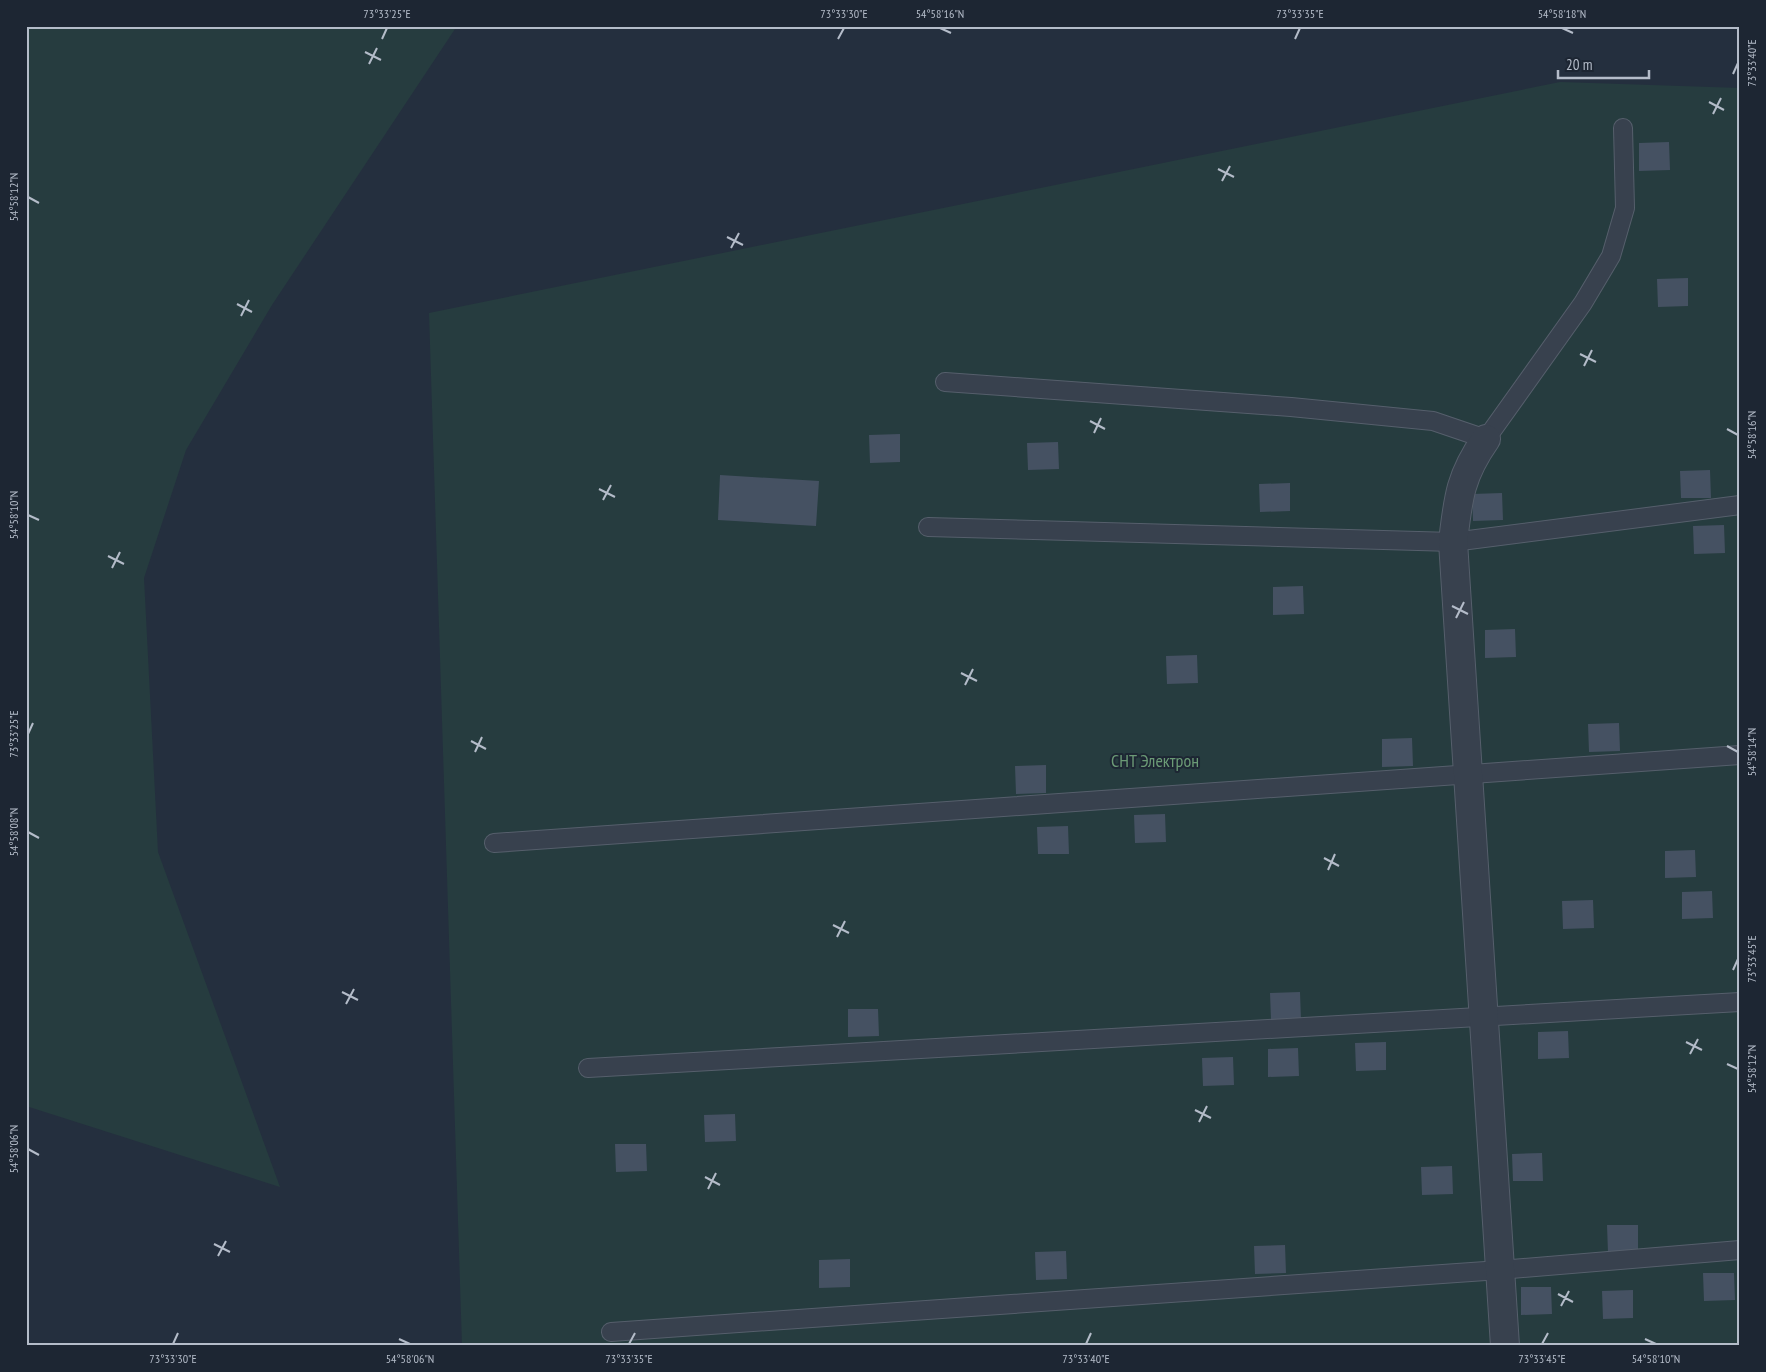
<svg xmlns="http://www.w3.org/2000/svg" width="1766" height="1372" viewBox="0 0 1766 1372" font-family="'PT Sans Narrow',sans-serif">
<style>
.green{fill:#263c3f}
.building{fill:#455162}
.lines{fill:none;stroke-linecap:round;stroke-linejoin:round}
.service-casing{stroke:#565f6c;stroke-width:20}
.minor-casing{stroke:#565f6c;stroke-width:30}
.service{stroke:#38414e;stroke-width:18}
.minor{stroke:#38414e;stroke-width:28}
.ticks{fill:none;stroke:#b4bcc9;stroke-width:2}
.labels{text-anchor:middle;stroke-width:4;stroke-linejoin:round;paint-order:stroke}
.park-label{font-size:18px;fill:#6b9a76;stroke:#1d2633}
.neatline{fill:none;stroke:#b4bcc9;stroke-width:2}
.ticks-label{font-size:12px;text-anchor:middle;fill:#b4bcc9}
</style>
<rect width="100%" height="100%" fill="#242f3e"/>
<path class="green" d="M26,26h431l-185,279 -86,145 -42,128 14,274 122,335 -254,-81z
M1560,82l180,6v1258h-1278l-33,-1033z"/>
<path class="building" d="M1669,142l1,28 -31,1v-28z
M1688,278v28l-30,1 -1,-28z
M900,434v28l-30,1 -1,-28z
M1058,442l1,27 -31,1 -1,-27z
M1710,470l1,28h-30l-1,-27z
M720,475l99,6 -3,45 -98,-6z
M1290,483v28l-30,1 -1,-28z
M1502,493l1,27 -30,1 -1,-27z
M1724,525l1,28 -31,1 -1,-28z
M1303,586l1,28 -31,1v-28z
M1515,629l1,28 -31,1v-28z
M1197,655l1,28 -31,1 -1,-28z
M1619,723l1,28 -31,1 -1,-28z
M1412,738l1,28 -31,1v-28z
M1046,765v28l-30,1 -1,-28z
M1165,814l1,28 -31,1 -1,-28z
M1068,826l1,28h-31l-1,-27z
M1695,850l1,27 -31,1v-27z
M1712,891l1,27 -31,1v-27z
M1593,900l1,28 -31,1 -1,-28z
M1300,992l1,28h-30l-1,-27z
M848,1009h30l1,27 -31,1z
M1568,1031l1,27 -31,1v-27z
M1386,1042v28l-30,1 -1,-28z
M1298,1048l1,28 -31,1v-28z
M1233,1057l1,28 -31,1 -1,-28z
M735,1114l1,27 -31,1 -1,-27z
M615,1144h31l1,27 -31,1z
M1542,1153l1,28h-30l-1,-27z
M1452,1166l1,28 -31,1 -1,-28z
M1607,1225h31v27l-30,1z
M1285,1245l1,28 -31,1 -1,-28z
M1066,1251l1,28 -31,1 -1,-28z
M850,1259v28l-31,1v-28z
M1703,1273h31l1,27 -31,1z
M1521,1287h30l1,27 -31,1z
M1633,1290v28l-30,1 -1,-28z"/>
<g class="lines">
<defs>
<path id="service" d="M945,382l346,25 142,14 53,18 97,-136 28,-47 14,-48 -2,-80
M928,527l525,15 287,-37
M494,843l1246,-88
M588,1068l1152,-66
M611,1332l889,-62 240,-20"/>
<path id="minor" d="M1486,439c-26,37 -28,59 -33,103l52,804"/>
</defs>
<use href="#service" class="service-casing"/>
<use href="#minor" class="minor-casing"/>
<use href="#service" class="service"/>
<use href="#minor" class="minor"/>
</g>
<path class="ticks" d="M940,28l11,5M1562,28l11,5M382,39l5,-11M838,39l6,-11M1295,39l5,-11M365,52l16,8M369,64l8,-16M1733,74l5,-11M1709,102l15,8M1713,114l8,-16M1218,169l16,8M1222,181l8,-15M28,197l11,6M727,237l16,8M731,248l8,-15M237,304l15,8M241,316l8,-16M1580,354l16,8M1584,366l8,-16M1090,421l15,8M1727,429l11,6M1094,433l7,-15M599,489l16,8M603,500l8,-15M28,515l11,5M108,556l16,8M112,568l8,-16M1452,606l16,8M1456,618l8,-16M961,673l16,8M965,685l8,-16M28,734l5,-11M471,741l15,8M1727,746l11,6M475,752l7,-15M28,832l11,6M1324,858l15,8M1328,870l7,-16M833,925l16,8M837,937l8,-16M1733,970l5,-11M342,992l16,8M346,1004l8,-15M1686,1042l16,8M1690,1054l8,-15M1727,1064l11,5M1195,1110l16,8M1199,1122l8,-16M28,1149l11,6M705,1177l15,8M708,1189l8,-16M214,1244l16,8M218,1256l8,-15M1558,1294l15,8M1561,1306l8,-15M399,1339l11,5M1645,1339l11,5M173,1344l5,-11M629,1344l6,-11M1086,1344l5,-11M1542,1344l6,-11"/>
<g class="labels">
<g class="park-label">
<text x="1155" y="767">СНТ Электрон</text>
</g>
</g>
<rect width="1766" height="1372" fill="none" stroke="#1d2633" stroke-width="55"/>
<path d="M1558 70v8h91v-8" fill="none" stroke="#b4bcc9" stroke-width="2.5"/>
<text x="1566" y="70" font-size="15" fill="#b4bcc9" stroke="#1d2633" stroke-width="4" paint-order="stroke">20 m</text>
<rect x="28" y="28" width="1710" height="1316" class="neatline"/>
<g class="ticks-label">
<text x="387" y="18">73°33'25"E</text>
<text x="844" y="18">73°33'30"E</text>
<text x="940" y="18">54°58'16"N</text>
<text x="1300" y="18">73°33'35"E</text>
<text x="1562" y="18">54°58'18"N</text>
<text transform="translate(1752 63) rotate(-90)" y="4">73°33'40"E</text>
<text transform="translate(14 197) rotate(-90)" y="4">54°58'12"N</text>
<text transform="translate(1752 435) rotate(-90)" y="4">54°58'16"N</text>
<text transform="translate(14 515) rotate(-90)" y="4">54°58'10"N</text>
<text transform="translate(14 734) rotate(-90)" y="4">73°33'25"E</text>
<text transform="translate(1752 752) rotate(-90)" y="4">54°58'14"N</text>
<text transform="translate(14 832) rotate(-90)" y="4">54°58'08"N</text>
<text transform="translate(1752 959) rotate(-90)" y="4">73°33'45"E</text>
<text transform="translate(1752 1069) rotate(-90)" y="4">54°58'12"N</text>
<text transform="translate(14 1149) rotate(-90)" y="4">54°58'06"N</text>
<text x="173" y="1363">73°33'30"E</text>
<text x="410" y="1363">54°58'06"N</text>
<text x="629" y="1363">73°33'35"E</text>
<text x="1086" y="1363">73°33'40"E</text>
<text x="1542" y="1363">73°33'45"E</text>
<text x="1656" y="1363">54°58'10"N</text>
</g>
</svg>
